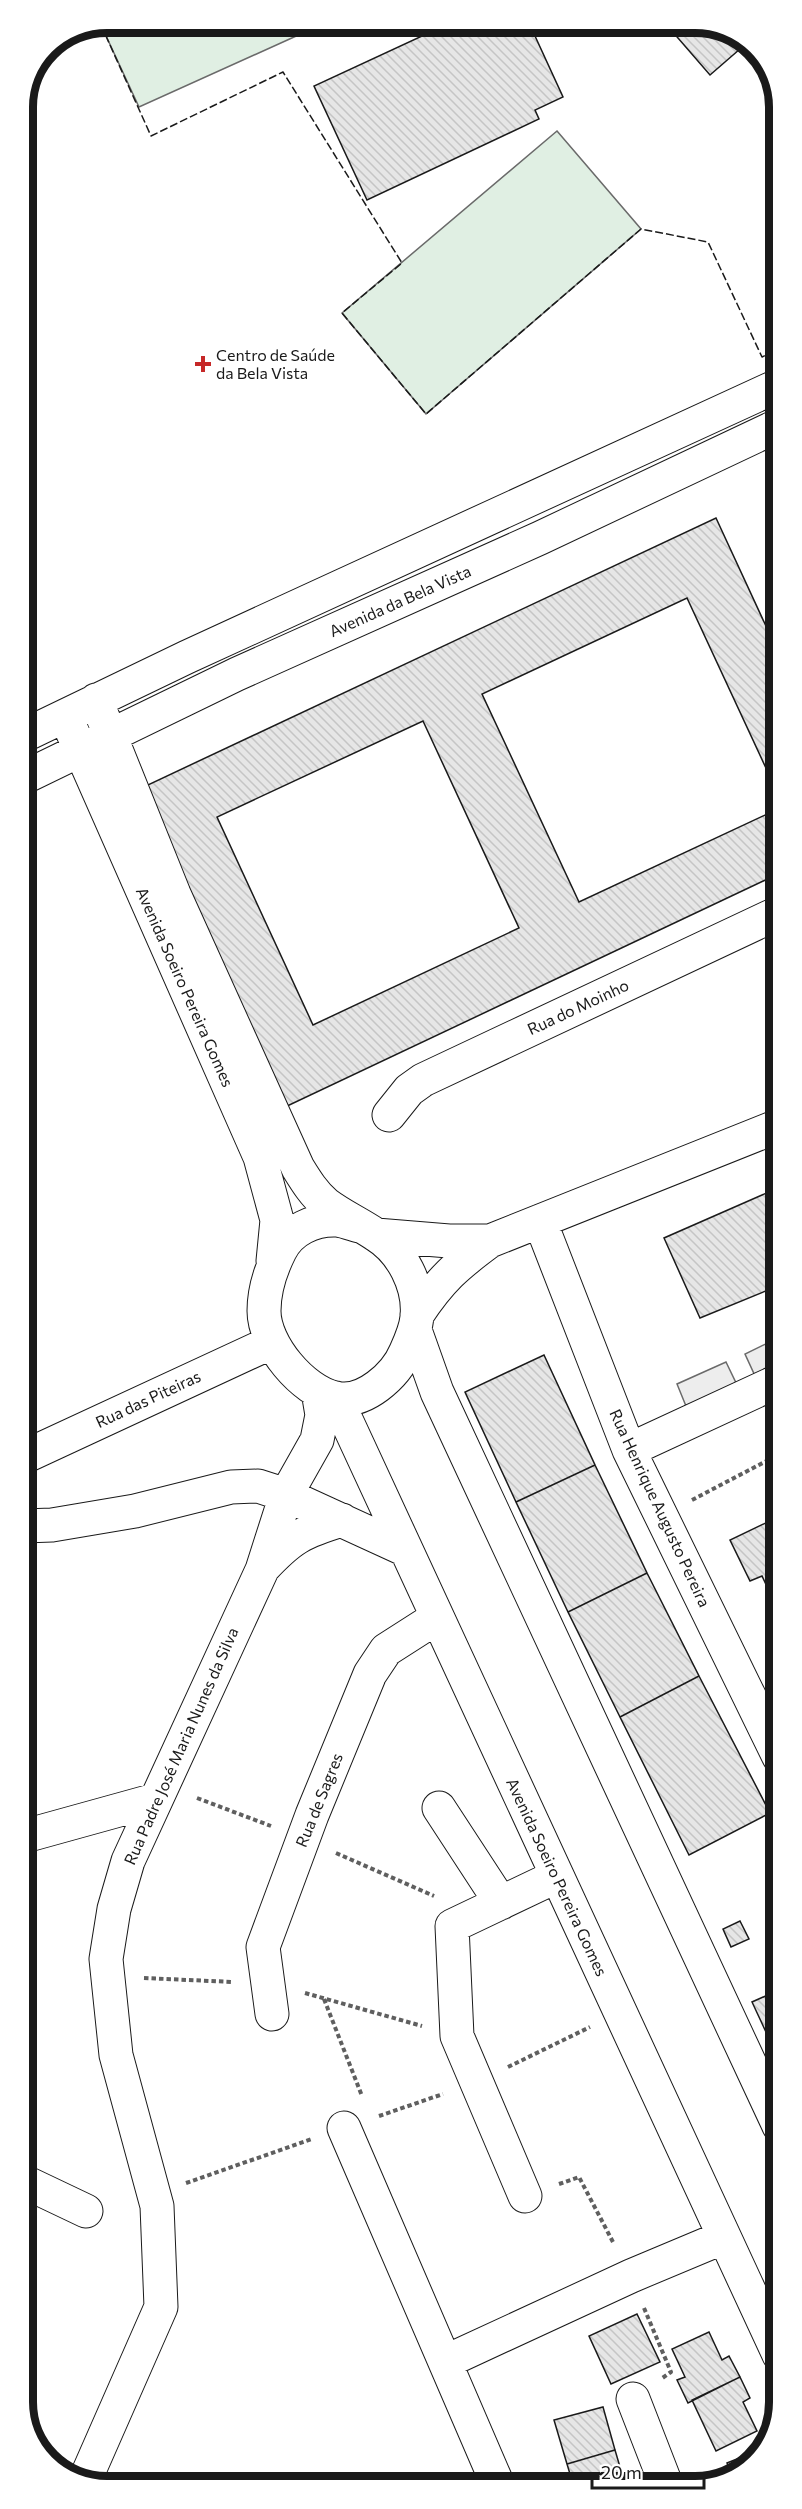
<svg xmlns="http://www.w3.org/2000/svg" width="802" height="2509" viewBox="0 0 802 2509" font-family="Commissioner,sans-serif">
<style>
.pitch{fill:#e0efe3;stroke:#6a6a6a;stroke-width:1.5}
.parking{fill:#ededed;stroke:#6a6a6a;stroke-width:1.5}
.building{fill:url(#building-back-hatch);stroke:#1a1a1a;stroke-width:1.5;fill-rule:evenodd}
.lines{fill:none;stroke-linecap:round;stroke-linejoin:round}
.minor-casing{stroke:#1a1a1a;stroke-width:35}
.path{stroke:#5f5f5f;stroke-width:4;stroke-dasharray:4.5 3;stroke-linecap:butt}
.minor{stroke:#fff;stroke-width:33}
.fence{stroke:#1a1a1a;stroke-width:1.5;stroke-dasharray:8 3;stroke-linecap:butt}
.poi-dot{fill:#c62828;stroke:#fff;stroke-width:2}
.labels{text-anchor:middle;stroke-width:4.5;stroke-linejoin:round;paint-order:stroke}
.poi-label{font-size:16px;fill:#1a1a1a;stroke:#fff;text-anchor:start}
.street-label{font-size:16px;fill:#1a1a1a;stroke:#fff}
.rim{fill:none;stroke:#1a1a1a;stroke-width:8}
</style>
<defs>
<pattern id="building-back-hatch" width="6" height="6" patternUnits="userSpaceOnUse" patternTransform="scale(1.5)"><rect width="6" height="6" fill="#e6e6e6"/><path d="M-1 5l2 2M0 0l6 6M5-1l2 2" fill="none" stroke="#c5c5c5"/></pattern>
</defs>
<rect width="100%" height="100%" fill="#fff"/>
<path class="pitch" d="M107,23h218l-186,84 -38,-82z
M557,131l84,98 -215,185 -84,-101z"/>
<path class="parking" d="M778,1338v30l-22,10 -11,-24z
M726,1362l12,25 -50,24 -11,-27z"/>
<path class="building" d="M450,23h79l34,74 -28,13 4,9 -172,81 -53,-114z
M665,23h36l47,19 -38,33z
M716,518l61,132 1,144 -91,-196 -205,96 97,208 199,-93v65l-495,234 -148,-317zM423,721l96,207 -206,97 -96,-208z
M778,1188v98l-78,32 -36,-80z
M544,1355l51,110 -79,37 -51,-110z
M595,1465l52,108 -79,39 -52,-110z
M774,1519l4,8 1,85 -17,-36 -12,5 -20,-41z
M647,1573l52,103 -79,41 -52,-105z
M699,1676l71,137 -81,42 -69,-138z
M740,1921l9,18 -18,8 -8,-18z
M779,1990v70l-27,-58z
M637,2314l23,48 -49,22 -22,-48z
M709,2332l13,28 7,-4 11,21 -52,26 -11,-23 8,-3 -13,-28z
M740,2377l10,21 -7,4 14,29 -41,20 -24,-51z
M603,2407l12,43 -48,14 -13,-44z
M615,2450l10,34h-52l-6,-20z
M747,2455l3,7 -19,12 -4,-11z"/>
<g class="lines">
<defs>
<path id="minor" d="M96,700l78,194 124,274c8,13 16,26 28,36 16,12 34,20 50,31 26,16 44,51 41,82 -1,11 -6,23 -11,34 -10,24 -42,54 -71,47 -32,-7 -71,-53 -71,-87 0,-21 7,-42 16,-60 10,-21 34,-32 57,-31 7,1 15,4 22,6
M72,731l188,426 17,63 -4,41
M23,736l164,-79 590,-271
M23,778l214,-104 303,-136 237,-112
M389,1115l20,-25 14,-10 355,-167
M540,1221l89,229 150,307
M376,1235l73,6h41
M417,1315c24,-36 39,-49 73,-74l288,-115
M415,1330l22,62 342,734
M336,1398l443,957
M629,1450l149,-69
M24,1457l248,-115
M24,1526l28,-1 83,-14 96,-24 27,-1 28,9 118,54
M263,1568c28,-30 39,-36 79,-48
M439,1808l62,95
M25,1836l130,-36
M272,2014l-9,-67 49,-132 58,-141 16,-24 50,-32
M344,2128l154,357
M25,2182l61,29
M525,2196l-68,-160 -5,-110 105,-50
M445,2362l186,-86 93,-39
M633,2399l33,85
M85,2480l76,-173 -4,-101 -41,-151 -10,-96 8,-50 14,-48 134,-291 24,-75 31,-55 5,-25 -4,-24"/>
</defs>
<use href="#minor" class="minor-casing"/>
<path class="path" d="M692,1500l84,-44 2,4
M197,1798l74,28
M336,1853l98,43
M144,1978l89,4
M305,1993l117,33
M324,1999l38,97
M508,2067l82,-40
M379,2116l64,-22
M186,2183l126,-44
M559,2184l20,-7 35,67
M644,2308l27,64 -10,7"/>
<use href="#minor" class="minor"/>
<path class="fence" d="M101,25l50,111 132,-64 119,191 -60,50 84,101 215,-185 67,13 54,115 15,-7"/>
</g>
<path class="poi-dot" d="M200 355h6v6h6v6h-6v6h-6v-6h-6v-6h6z"/>
<g class="labels">
<g class="poi-label">
<text x="216" y="361">Centro de Saúde<tspan x="216" dy="18">da Bela Vista</tspan></text>
</g>
<g class="street-label">
<text transform="translate(400 601) rotate(-24)" y="6">Avenida da Bela Vista</text>
<text transform="translate(185 987) rotate(66)" y="6">Avenida Soeiro Pereira Gomes</text>
<text transform="translate(578 1007) rotate(-25)" y="6">Rua do Moinho</text>
<text transform="translate(148 1399) rotate(-25)" y="6">Rua das Piteiras</text>
<text transform="translate(660 1508) rotate(65)" y="6">Rua Henrique Augusto Pereira</text>
<text transform="translate(181 1746) rotate(-66)" y="6">Rua Padre José Maria Nunes da Silva</text>
<text transform="translate(319 1800) rotate(-68)" y="6">Rua de Sagres</text>
<text transform="translate(557 1877) rotate(65)" y="6">Avenida Soeiro Pereira Gomes</text>
</g>
</g>
<path d="M0 0H802V2509H0ZM107 33H695A74 74 0 0 1 769 107V2402A74 74 0 0 1 695 2476H107A74 74 0 0 1 33 2402V107A74 74 0 0 1 107 33Z" fill="#fff" fill-rule="evenodd"/>
<path class="rim" d="M107 33H695A74 74 0 0 1 769 107V2402A74 74 0 0 1 695 2476H107A74 74 0 0 1 33 2402V107A74 74 0 0 1 107 33Z"/>
<path d="M592 2479v9h112v-9" fill="none" stroke="#1a1a1a" stroke-width="3"/>
<text x="601" y="2479" font-size="18" fill="#1a1a1a" stroke="#ffffff" stroke-width="4.5" paint-order="stroke">20 m</text>
</svg>
